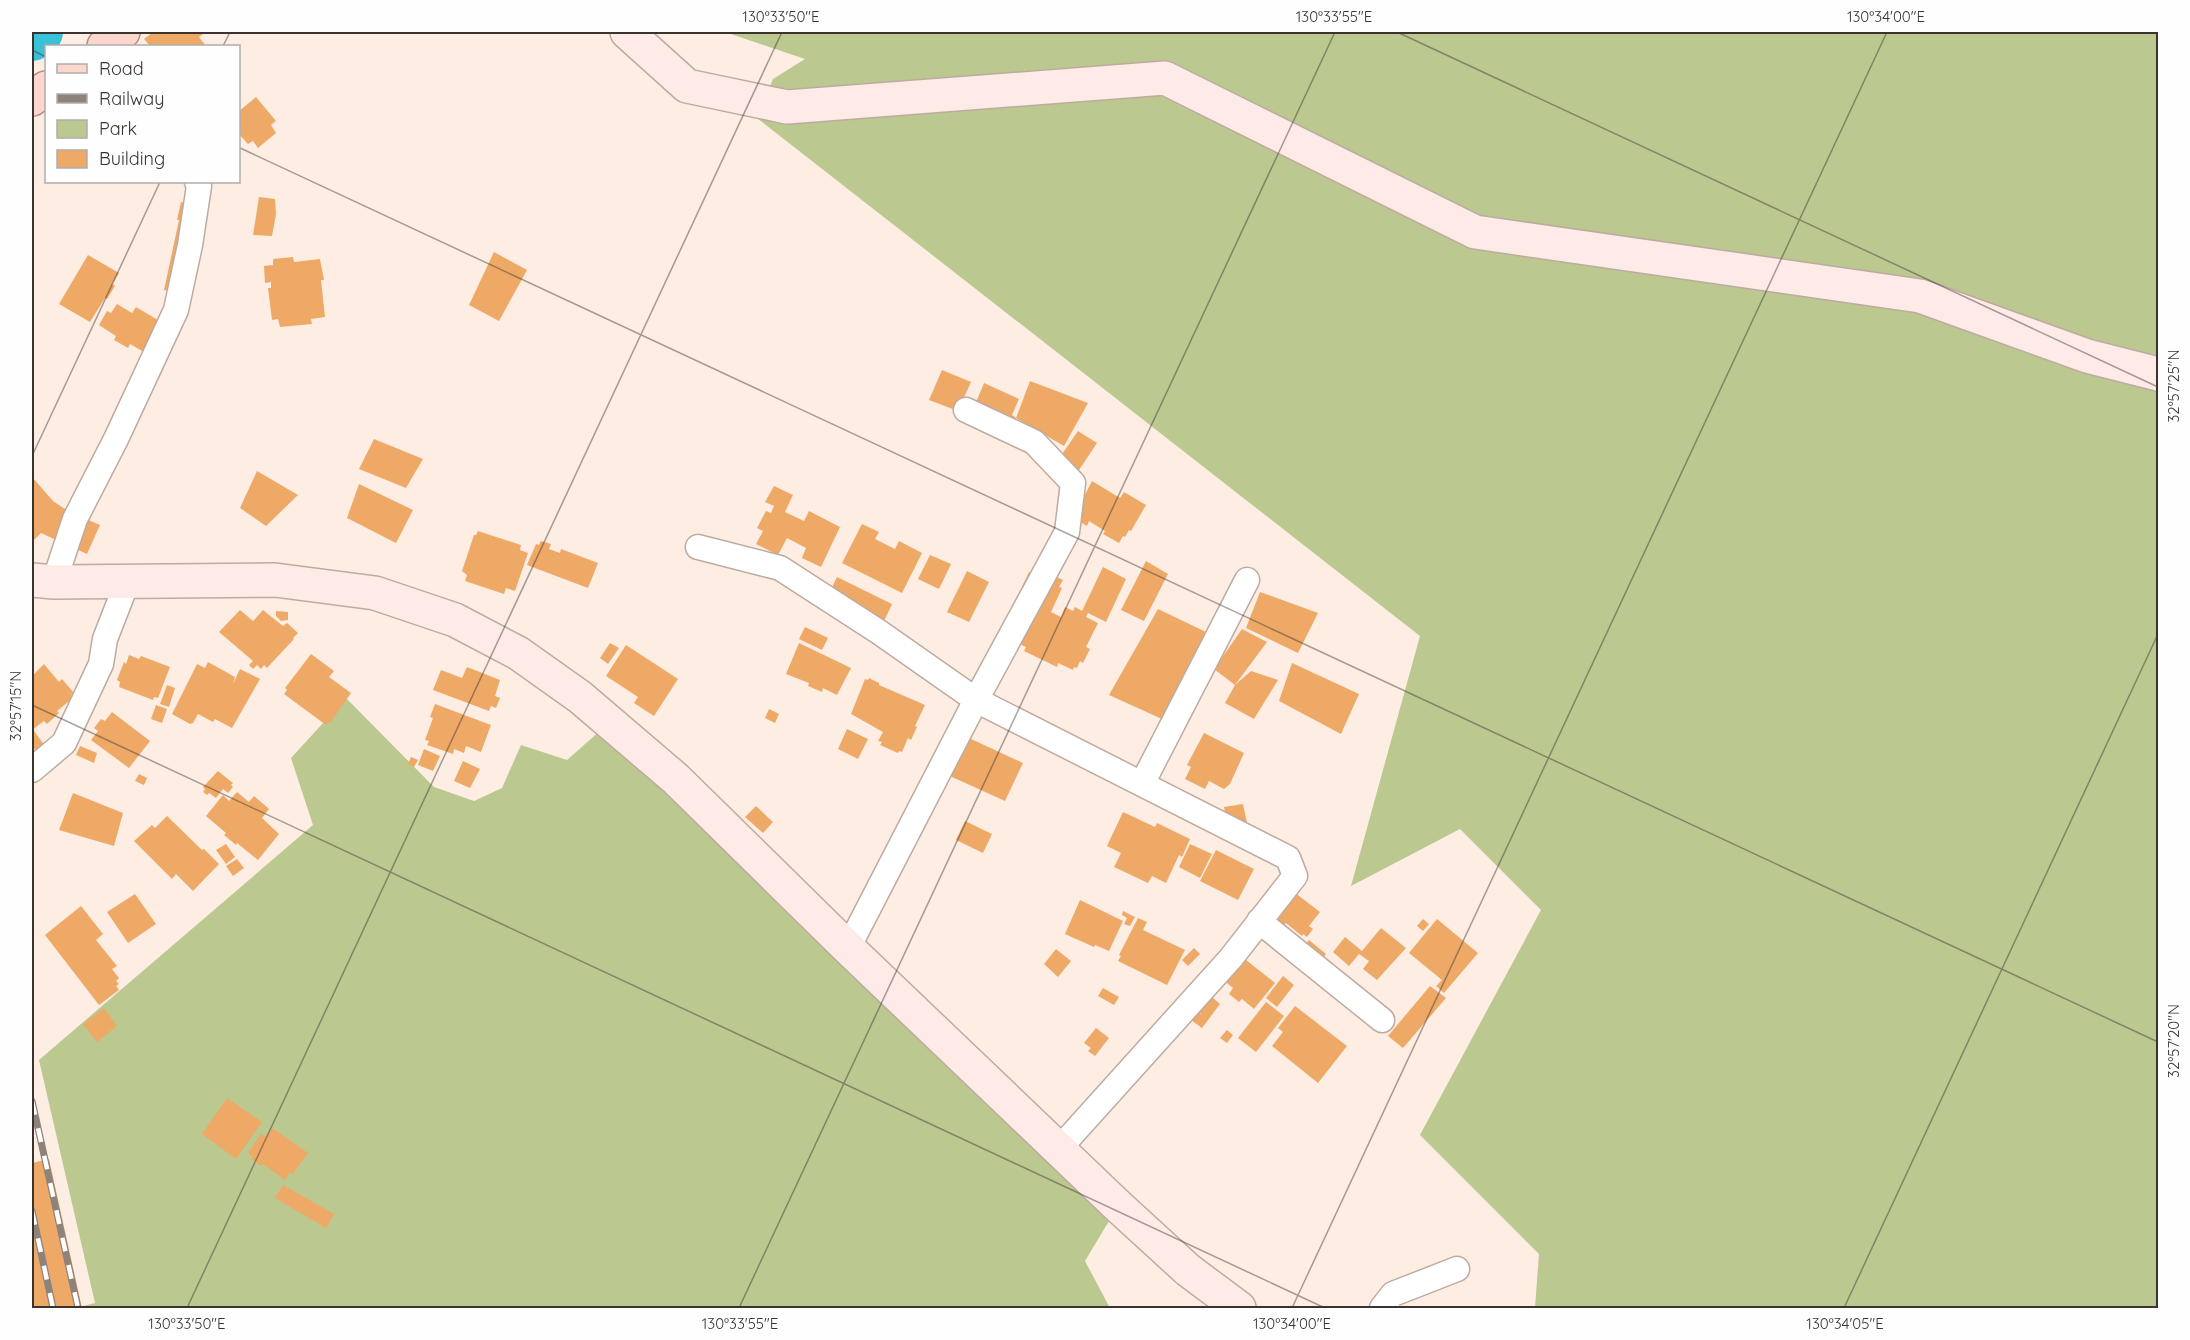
<svg xmlns="http://www.w3.org/2000/svg" width="2190" height="1340" viewBox="0 0 2190 1340" font-family="Quicksand,sans-serif">
<style>
.green{fill:#bbc890}
.lines{fill:none;stroke-linecap:round;stroke-linejoin:round}
.river{stroke:#38c1d7;stroke-width:46}
.building{fill:#eea967}
.street-casing{stroke:#beaba0;stroke-width:27}
.secondary-casing{stroke:#beaba0;stroke-width:36}
.primary-casing{stroke:#b78b81;stroke-width:36}
.street{stroke:#fff;stroke-width:24}
.secondary{stroke:#feeae6;stroke-width:33}
.primary{stroke:#fdd6ce;stroke-width:33}
.rail-casing{stroke:#8d837b;stroke-width:7}
.rail{stroke:#fefefe;stroke-width:4.5;stroke-dasharray:14;stroke-linecap:butt}
.ticks{fill:none;stroke:#3a332e;stroke-width:1.5;stroke-opacity:0.45}
.neatline{fill:none;stroke:#3a332e;stroke-width:2}
.ticks-label{font-size:15px;text-anchor:middle;fill:#3a332e}
</style>
<rect width="100%" height="100%" fill="#fdede3"/>
<path class="green" d="M725,32h1433v1276h-623l4,-54 -119,-119 121,-225 -81,-81 -109,57 69,-250 -663,-518 16,-39 32,-20z
M346,698l88,89 40,14 28,-13 19,-43 46,15 43,-38 508,484 -33,55 25,47h-1035l20,-5 -56,-243 274,-235 -22,-67z"/>
<g class="lines">
<path class="river" d="M32,38l8,-6"/>
</g>
<path class="building" d="M153,32h53l-7,5 7,9h-56l-6,-7z
M256,97l20,24 -5,4 5,8 -18,15 -5,-7 -5,3 -10,-11v-21z
M259,197l16,2 1,15 -4,22 -19,-1z
M181,202l18,3 -8,90 -27,-5 15,-70h-2z
M494,252l33,18 -28,51 -30,-16z
M88,255l31,18 -7,11 3,2 -8,13 -2,-1 -15,24 -31,-18z
M293,257l1,5 26,-3 4,21h-3l4,37 -14,2 1,5 -32,3 -2,-8 -6,1 -4,-32h3v-6l-6,1 -1,-17 9,-1v-6z
M117,304l15,9 4,-6 37,22 -17,30 -26,-15 -2,4 -14,-8 2,-4 -17,-11 8,-14 4,2z
M942,370l29,12 -13,29 -29,-11z
M1030,381l58,22 -24,43 -48,-28z
M984,383l35,16 -7,16 4,3 -4,11 -42,-12z
M1078,431l19,12 -20,30 -19,-13z
M374,439l49,20 -17,29 -47,-19z
M257,471l41,24 -32,31 -26,-18z
M32,477l21,24 15,10 32,14 -13,29 -46,-21 -9,9z
M1092,481l28,17 4,-6 22,13 -15,26 -2,-1 -4,7 -2,-1 -4,7 -16,-9 2,-3 -16,-10 -2,5 -14,-8z
M359,484l54,26 -17,33 -49,-25z
M774,486l19,9 -8,17 19,9 5,-10 31,16 -19,40 -19,-9 4,-10 -19,-10 -9,17 -22,-11 7,-13 -6,-3 9,-17 5,2 3,-7 -9,-4z
M862,524l17,8 -4,7 20,10 4,-8 23,12 -20,40 -60,-30z
M478,531l43,14 -1,5 8,3 -13,38 -9,-3 -2,6 -39,-13 2,-6 -5,-4 12,-36h2z
M541,541l10,3 -2,5 11,4 1,-4 37,14 -10,25 -61,-23 9,-21 3,1z
M930,555l21,9 -12,25 -21,-10z
M1146,561l22,13 -24,47 -23,-11z
M1036,567l27,13 -4,7 3,1 -11,24 10,5 4,-10 8,4 2,-4 7,4 21,-44 23,12 -20,43 -18,-9 -2,4 12,6 -12,24 4,2 -7,14 -3,-2 -3,7 -3,-1 -1,3 -15,-7 -1,4 -33,-16 2,-4 -25,-12v-4l28,-59 4,1z
M967,571l22,11 -20,40 -22,-10z
M837,577l55,27 -13,28 -55,-28z
M1260,592l58,21 -20,40 -52,-25z
M1158,609l48,23 -44,87 -53,-24z
M240,610l13,11 10,-11 20,16 4,-3 11,10 -5,5 1,1 -27,29 -3,-3 -3,4 -4,-4 -4,4 -4,-4 4,-4 -34,-29z
M276,611l12,1v8l-7,1 -5,-5z
M805,627l23,11 -6,12 -23,-11z
M1242,629l25,13 -32,43 -21,-16z
M610,643l9,5 -11,16 -8,-6z
M799,643l52,25 -14,27 -14,-7 -1,4 -14,-6 1,-3 -23,-9z
M626,645l52,34 -24,37 -20,-13 4,-6 -32,-21z
M311,654l23,17 -5,6 22,16 -21,30 -2,-1 -2,3 -42,-31 3,-4 -2,-2z
M129,655l10,4 2,-3 29,11 -12,31 -4,-1 -1,3 -34,-13 1,-5 -3,-2 7,-18 2,2z
M208,662l27,15 -2,7 7,-15 20,10 -28,49 -17,-9 -2,3 -15,-8 -5,9 -3,1 -18,-10 25,-50 8,4z
M1292,663l67,31 -18,40 -62,-33z
M44,664l15,18 3,-3 12,14 -3,2 2,3 -16,13 2,2 -12,11 -3,-3 -12,9v-54z
M467,667l33,13 -5,16 5,2 -4,10 -5,-2 -2,5 -56,-21 8,-20 21,8z
M1251,671l27,9 -24,39 -29,-16 10,-18z
M869,678l10,5v2l46,20 -10,21 2,1 -6,13 -3,-2 -6,14 -3,-1 -1,2 -18,-8 2,-3 -4,-1 5,-9 -32,-18 14,-35 3,1z
M167,685l8,3 -6,19 -9,-3z
M435,704l56,21 -10,27 -15,-6 -2,7 -10,-4 -1,5 -26,-9 2,-4 -4,-1 8,-22 -3,-1z
M156,705l11,4 -5,14 -11,-4z
M769,709l10,5 -4,9 -10,-5z
M112,712l38,29 -21,27 -38,-28 7,-9 -4,-3 7,-9 4,2z
M847,729l21,10 -10,20 -20,-10z
M34,731l11,15 -8,7 -5,-8v-12z
M1204,733l40,20 -14,31 -6,5 -15,-8 -4,8 -20,-10 6,-12 -4,-2z
M969,738l54,25 -18,38 -53,-24 -1,-2z
M80,746l17,7 -3,10 -18,-8z
M424,749l16,7 -7,15 -15,-6z
M411,757l7,3 -4,7 -6,-3z
M463,761l17,8 -10,19 -16,-7z
M218,771l15,12 -2,2 2,2 -5,6 -5,-4 -7,9 -7,-5 -2,2 -4,-3 2,-3 -2,-2z
M139,774l8,4 -3,7 -9,-4z
M237,792l12,10 5,-6 15,13 -7,9 17,16 -21,26 -21,-17 -1,2 -12,-10 2,-2 -20,-17 17,-21 6,6z
M73,793l50,20 -9,33 -55,-16z
M1243,804l4,19 -19,4 -4,-20z
M756,806l17,16 -10,11 -18,-16z
M1123,812l32,15 2,-4 33,16 -8,18 -3,-2 -13,28 -14,-7 -4,7 -34,-16 7,-14 -14,-7z
M167,816l35,34 2,-1 15,15 -26,27 -17,-17 -4,5 -38,-38 18,-16 3,3z
M965,821l27,13 -9,19 -27,-13z
M226,844l9,13 -9,7 -10,-14z
M1190,844l22,10 -12,24 -21,-11z
M1216,850l38,19 -16,31 -38,-19z
M237,859l7,9 -11,8 -7,-10z
M1290,889l30,23 -11,14 4,3 -6,8 -4,-3 -1,2 -16,-13 -6,8 -15,-12z
M135,894l21,30 -28,19 -21,-31z
M1080,900l43,21 -14,30 -14,-6 -1,2 -29,-13z
M81,906l22,28 -7,6 21,26 -5,3 7,9 -3,3 3,3 -3,2 3,4 -20,15 -54,-70z
M1123,911l12,6 -5,9 -6,-2 3,-6 -5,-3z
M1138,918l9,4 -4,8 42,20 -18,35 -49,-24 3,-5 -2,-1z
M1423,919l6,5 -6,7 -6,-5z
M1437,919l41,34 -34,40 -8,-7 6,-6 -33,-27z
M1381,928l25,20 -29,32 -14,-11 6,-8 -10,-7 -10,12 -16,-14 12,-15 17,14z
M1309,940l17,14 -12,15 -17,-14z
M1194,948l6,6 -12,12 -6,-6z
M1056,949l15,12 -13,16 -14,-13z
M1241,956l34,27 -21,26 -12,-10 -3,3 -10,-8 4,-6 -11,-9z
M1283,976l11,9 -17,22 -11,-9z
M1430,986l16,12 -43,50 -15,-12z
M1103,988l16,9 -5,8 -16,-9z
M1206,992l14,12 -18,24 -15,-11 6,-8 10,6 -9,-7z
M1266,1002l18,14 -28,36 -18,-14z
M1295,1006l52,40 -29,37 -46,-37 11,-14 -5,-4z
M104,1008l13,18 -20,16 -14,-18z
M1096,1028l13,10 -14,18 -7,-5 3,-3 -7,-5z
M1227,1030l6,5 -6,8 -7,-5z
M227,1098l35,24 -26,37 -34,-25z
M272,1128l36,25 -15,21 -3,-2 -5,8 -22,-16 -2,2 -10,-7 2,-2 -5,-4 13,-19 5,3z
M49,1159l33,149h-50v-145z
M283,1185l51,29 -8,14 -51,-30z"/>
<g class="lines">
<defs>
<path id="street" d="M698,547l82,21 99,64 97,68 91,-168 6,-49 -39,-41 -68,-32
M54,582l21,-63 41,-80 60,-129 14,-65 9,-59 -2,-4
M32,770l32,-27 37,-79 4,-25 23,-59
M1142,784l105,-204
M1259,921l123,99
M848,948l128,-248 312,158 7,18 -64,82 -173,192
M1382,1308l11,-14 64,-25"/>
<path id="secondary" d="M627,32l60,54 100,21 378,-29 310,154 445,64 167,60 71,18
M32,580l22,2 221,-2 100,13 80,27 63,33 62,44 96,82 172,169 270,258 70,64 51,38"/>
<path id="primary" d="M104,46l19,-14
M32,99l14,-11"/>
</defs>
<use href="#street" class="street-casing"/>
<use href="#secondary" class="secondary-casing"/>
<use href="#primary" class="primary-casing"/>
<use href="#street" class="street"/>
<use href="#secondary" class="secondary"/>
<use href="#primary" class="primary"/>
<defs>
<path id="rail" d="M32,1101l46,207
M32,1211l21,97"/>
</defs>
<use href="#rail" class="rail-casing"/>
<use href="#rail" class="rail"/>
</g>
<path class="ticks" d="M1397,32l761,355M223,46l7,-14M32,50l14,7M238,147l1920,895M32,456l128,-274M32,705l1293,603M187,1308l595,-1276M739,1308l596,-1276M1292,1308l595,-1276M1844,1308l314,-674"/>
<rect width="2190" height="1340" fill="none" stroke="#fefefe" stroke-width="66"/>
<rect x="45" y="45" width="195" height="138" fill="#fefefe" stroke="#b0adab" stroke-width="1.5"/>
<rect x="57" y="64" width="30" height="9" fill="#fdd6ce" stroke="#b0adab" stroke-width="1.5"/>
<text x="99" y="75" font-size="18" fill="#3a332e">Road</text>
<rect x="57" y="94" width="30" height="9" fill="#8d837b" stroke="#b0adab" stroke-width="1.5"/>
<text x="99" y="105" font-size="18" fill="#3a332e">Railway</text>
<rect x="57" y="120" width="30" height="18" fill="#bbc890" stroke="#b0adab" stroke-width="1.5"/>
<text x="99" y="135" font-size="18" fill="#3a332e">Park</text>
<rect x="57" y="150" width="30" height="18" fill="#eea967" stroke="#b0adab" stroke-width="1.5"/>
<text x="99" y="165" font-size="18" fill="#3a332e">Building</text>
<rect x="33" y="33" width="2124" height="1274" class="neatline"/>
<g class="ticks-label">
<text x="781" y="22">130°33'50"E</text>
<text x="1334" y="22">130°33'55"E</text>
<text x="1886" y="22">130°34'00"E</text>
<text transform="translate(2174 386) rotate(-90)" y="5">32°57'25"N</text>
<text transform="translate(16 706) rotate(-90)" y="5">32°57'15"N</text>
<text transform="translate(2174 1041) rotate(-90)" y="5">32°57'20"N</text>
<text x="187" y="1329">130°33'50"E</text>
<text x="740" y="1329">130°33'55"E</text>
<text x="1292" y="1329">130°34'00"E</text>
<text x="1845" y="1329">130°34'05"E</text>
</g>
</svg>
